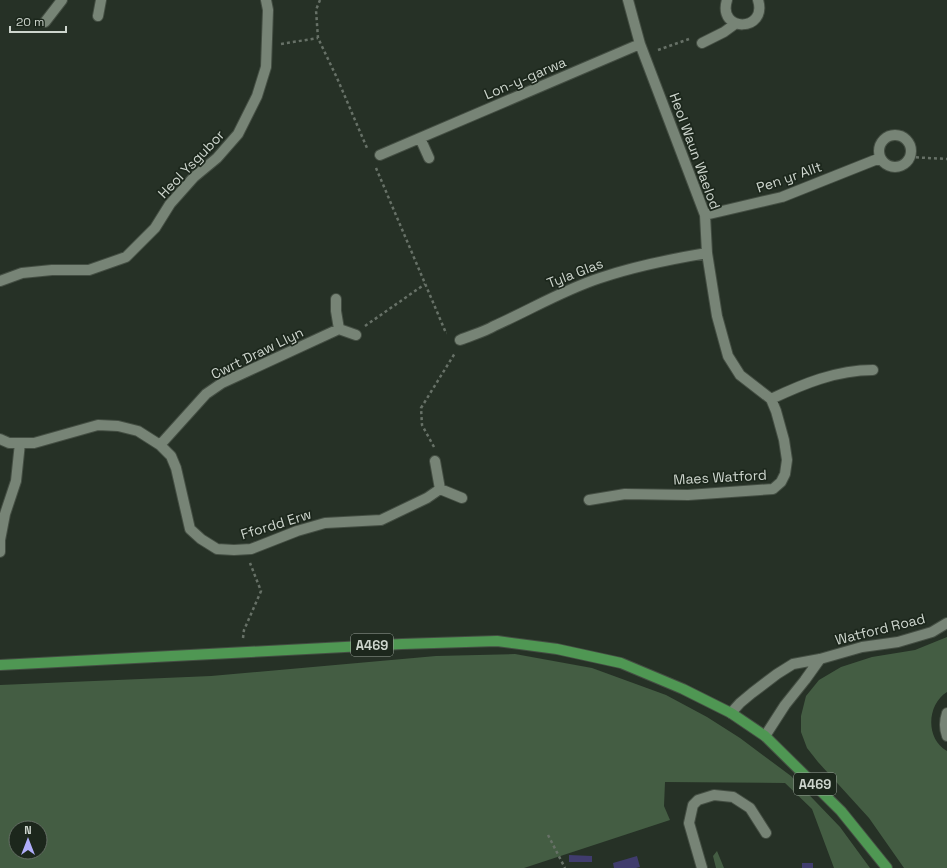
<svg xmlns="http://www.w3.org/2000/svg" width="947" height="868" viewBox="0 0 947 868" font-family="'Space Grotesk',sans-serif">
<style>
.green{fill:#445d43;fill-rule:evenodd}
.building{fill:#403c6d}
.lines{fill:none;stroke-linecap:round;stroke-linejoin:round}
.lane-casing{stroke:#444e43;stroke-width:12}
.street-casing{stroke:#444e43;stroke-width:12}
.secondary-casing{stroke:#444e43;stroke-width:12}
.primary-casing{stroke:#444e43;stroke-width:12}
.path{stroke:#677167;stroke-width:2.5;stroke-dasharray:3 3;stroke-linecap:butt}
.lane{stroke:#778476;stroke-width:10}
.street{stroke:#778476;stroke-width:10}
.secondary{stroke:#778476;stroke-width:10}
.primary{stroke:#4f9753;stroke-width:10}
.labels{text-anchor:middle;stroke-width:3.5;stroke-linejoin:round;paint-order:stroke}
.shield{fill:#1c271c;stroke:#98a198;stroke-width:1}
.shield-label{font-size:13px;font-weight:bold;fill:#cdd5cd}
.street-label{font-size:14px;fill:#cdd5cd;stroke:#1c271c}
</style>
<rect width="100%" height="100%" fill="#263126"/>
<path class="green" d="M947,637v55c-20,12 -22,47 0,59v117h-43l-35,-50 -51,-56 -11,-14 -6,-16v-16l5,-20 13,-16 22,-13 31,-10 43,-7z
M515,654l77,14 74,27 41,22 33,21 51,38 49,51 30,41h-36l-22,-59 -27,-26 -120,-1 -1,24 6,14 -146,48h-524v-183l211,-9 225,-20zM16,828h24v24h-24z
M717,851l7,17h-8l-3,-12z"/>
<path class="building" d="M569,855l23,1v6h-23z
M637,856l3,11 -4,1h-22l-1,-5z
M802,863h11v5h-11z"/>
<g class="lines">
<defs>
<path id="lane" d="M98,16l3,-16
M45,22l17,-22
M947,713c-3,9 -3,15 0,23
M702,868l-13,-45 4,-18 5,-5 16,-5 19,2 17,11 16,25"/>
<path id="street" d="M727,0c-10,33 41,32 31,0
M702,43l22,-11 11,-8
M879 151a16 16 0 1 1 32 0a16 16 0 1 1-32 0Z
M420,138l9,20
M380,155l260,-111
M705,215l77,-18 98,-39
M0,281l22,-8 30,-3h37l37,-13 29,-29 15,-24 24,-27 23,-19 21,-24 19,-38 9,-29 2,-57 -2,-10
M336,299v12l3,18 17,6
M460,340c12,-5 24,-8 34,-14 36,-16 69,-36 106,-48 35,-12 71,-19 107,-25
M771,399c32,-15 65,-29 102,-29
M0,439l9,4h25l64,-18 20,1 20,5 22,14 11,11 5,12 14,61 11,10 16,10 17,1 17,-1 46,-18 28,-8 56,-3 46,-22 13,-9
M160,445l46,-51 16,-11 117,-54
M435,461l5,28 22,9
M589,500l36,-6 63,1 85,-6 8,-7 4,-8 2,-14 -3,-20 -8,-29 -5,-12 -31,-24 -12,-19 -11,-40 -10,-63 -2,-38 -65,-171 -12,-44
M0,552v-12l5,-26 11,-33 4,-38"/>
<path id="secondary" d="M731,713l9,-10 12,-10 25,-19 16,-10 27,-5 42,-12 36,-5 34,-10 15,-9
M765,736l20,-31 20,-25 15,-21"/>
<path id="primary" d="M0,665l402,-21 95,-3 60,8 64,14 62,26 48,24 34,23 76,75 46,57"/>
</defs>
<use href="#lane" class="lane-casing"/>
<use href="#street" class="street-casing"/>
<use href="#secondary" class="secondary-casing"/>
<use href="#primary" class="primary-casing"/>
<path class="path" d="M320,0l-4,10 2,28 19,40 30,70
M281,44l37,-6
M658,50l31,-11
M910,157l37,2
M376,168l70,165h1
M365,326l60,-42
M434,447l-12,-22 -1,-17 34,-55
M243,638l1,-8 17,-39 -11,-28
M548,835l17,33"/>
<use href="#lane" class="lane"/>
<use href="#street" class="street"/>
<use href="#secondary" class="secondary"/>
<use href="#primary" class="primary"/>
</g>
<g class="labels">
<g class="shield">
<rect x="351" y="634" width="42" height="22" rx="3"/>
<rect x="794" y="773" width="42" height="22" rx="3"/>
</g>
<g class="shield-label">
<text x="372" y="650">A469</text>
<text x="815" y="789">A469</text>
</g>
<g class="street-label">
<text transform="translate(525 78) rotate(-23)" y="5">Lon-y-garwa</text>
<text transform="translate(695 151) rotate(70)" y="5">Heol Waun Waelod</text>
<text transform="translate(191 164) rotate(-46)" y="5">Heol Ysgubor</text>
<text transform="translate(789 177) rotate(-19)" y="5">Pen yr Allt</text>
<text transform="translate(575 273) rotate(-21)" y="5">Tyla Glas</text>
<text transform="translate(257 353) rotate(-26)" y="5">Cwrt Draw Llyn</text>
<text transform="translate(720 477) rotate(-3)" y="5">Maes Watford</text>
<text transform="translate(276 524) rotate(-17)" y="5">Ffordd Erw</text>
<text transform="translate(880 629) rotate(-14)" y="5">Watford Road</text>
</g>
</g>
<g transform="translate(28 840)"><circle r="19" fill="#1c271c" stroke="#636d63"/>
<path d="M0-3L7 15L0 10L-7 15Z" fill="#b0aefa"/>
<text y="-6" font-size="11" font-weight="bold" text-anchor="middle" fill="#cdd5cd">N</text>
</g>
<path d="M10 26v6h56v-6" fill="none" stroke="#cdd5cd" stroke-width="2"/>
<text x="16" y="26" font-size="12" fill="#cdd5cd" stroke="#1c271c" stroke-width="3" paint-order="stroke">20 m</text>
</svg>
